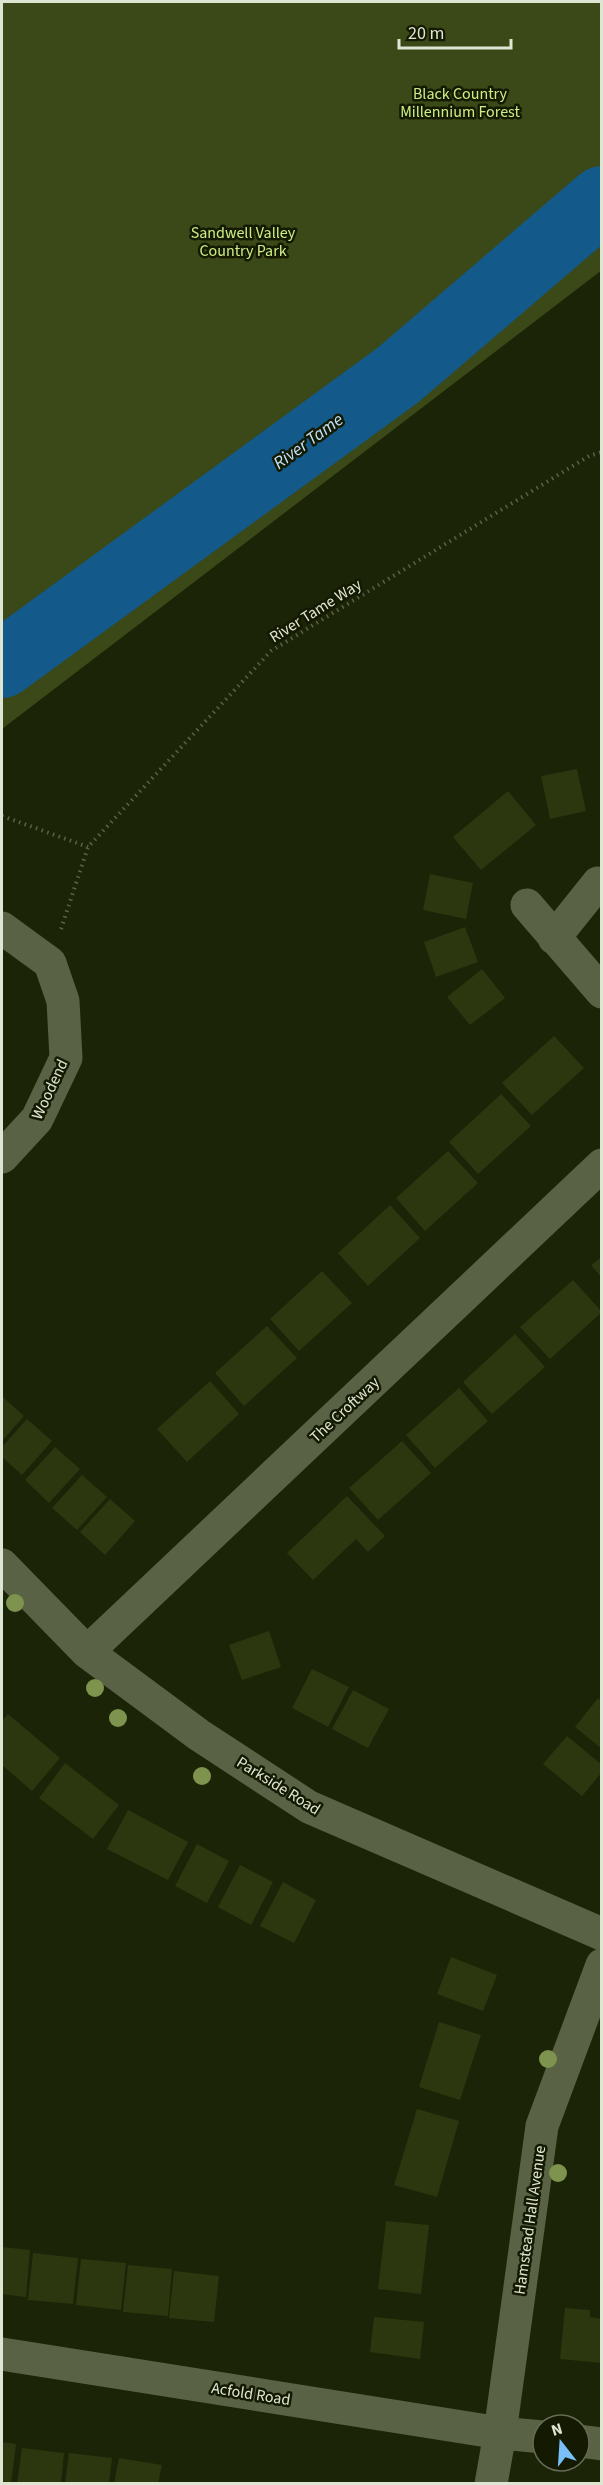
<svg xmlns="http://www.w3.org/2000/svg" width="603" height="2485" viewBox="0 0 603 2485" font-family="'Source Sans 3',sans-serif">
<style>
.green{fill:#3b4817}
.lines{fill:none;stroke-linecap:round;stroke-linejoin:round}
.river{stroke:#135989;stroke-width:68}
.building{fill:#2c360f}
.path{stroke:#5a6147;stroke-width:4;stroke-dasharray:1.5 4.5;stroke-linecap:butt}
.street{stroke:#596244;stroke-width:33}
.tree{fill:#7e934d}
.labels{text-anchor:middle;stroke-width:5;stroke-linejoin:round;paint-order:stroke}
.park-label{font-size:16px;fill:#cfed87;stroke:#131a01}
.street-label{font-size:16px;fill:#dfe5d3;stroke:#131a01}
.water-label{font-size:18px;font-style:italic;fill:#c1e2ff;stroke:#131a01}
</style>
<rect width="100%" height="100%" fill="#1c2407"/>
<path class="green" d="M2,2h599l1,268 -600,459z"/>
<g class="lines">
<path class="river" d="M2,664l396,-289 204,-175"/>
</g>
<path class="building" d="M577,769l9,42 -36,8 -9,-43z
M508,791l28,34 -55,45 -28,-33z
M430,874l43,9 -7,36 -43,-9z
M465,927l13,35 -42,15 -12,-35z
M482,969l23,29 -35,27 -23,-28z
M554,1036l30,32 -52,47 -30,-32z
M501,1094l30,32 -53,48 -29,-32z
M448,1151l30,32 -53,48 -29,-33z
M390,1205l30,33 -52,48 -30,-33z
M602,1257v21l-11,-13z
M322,1271l30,32 -53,48 -29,-32z
M573,1280l29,32 -52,47 -30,-32z
M267,1326l30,32 -53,48 -29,-33z
M515,1334l30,33 -53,47 -29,-32z
M210,1381l29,33 -52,48 -30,-33z
M459,1388l29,33 -53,47 -29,-33z
M2,1396l22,20 -22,25z
M27,1419l25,22 -30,34 -20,-18v-10z
M402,1441l29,32 -53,47 -29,-32z
M55,1447l25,22 -31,34 -24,-23z
M82,1475l25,22 -30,33 -25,-22z
M347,1496l38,40 -17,16 -12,-13 -43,41 -26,-27z
M110,1499l25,22 -30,34 -25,-23z
M269,1631l12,36 -39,13 -13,-35z
M312,1669l37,18 -21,40 -36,-19z
M353,1690l36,19 -21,39 -36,-19z
M598,1698l4,3v48l-27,-22z
M8,1714l52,44 -28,33 -30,-26v-44z
M567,1736l35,29v7l-20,24 -39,-32z
M65,1763l54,42 -26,34 -54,-41z
M128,1810l60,32 -20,38 -61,-31z
M197,1844l32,17 -22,42 -32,-17z
M240,1865l33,17 -22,43 -33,-18z
M283,1882l33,18 -22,43 -34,-17z
M451,1957l46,18 -14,36 -46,-17z
M439,2022l42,13 -21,65 -41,-13z
M417,2109l42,12 -22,76 -43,-12z
M386,2221l43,4 -8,69 -43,-5z
M2,2247l28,3 -4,47 -24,-3z
M33,2253l45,5 -5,46 -45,-4z
M81,2259l45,4 -5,47 -45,-5z
M128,2265l44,4 -4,47 -45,-4z
M174,2271l45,5 -5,46 -45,-4z
M565,2308l25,2v7l12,2v44l-42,-4z
M374,2317l50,5 -4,37 -50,-7z
M2,2442l14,2 -5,40h-9z
M22,2448l42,5 -3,31h-44z
M69,2453l43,5 -3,26h-44z
M119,2458l43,7 -4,19h-44z"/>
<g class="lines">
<path class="path" d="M2,816l86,31
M61,929l27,-82 183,-196 318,-195 13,-4"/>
<path class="street" d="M527,905l75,87
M2,928l48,35 13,38 3,57 -29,61 -35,38
M554,938l44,-55
M2,1565l85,87 112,83 110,72 293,127
M87,1652l515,-487
M2,2354l498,79 43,4
M579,2441l23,3
M491,2484l9,-51 42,-307 60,-161"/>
</g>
<g class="tree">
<circle cx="15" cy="1603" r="9"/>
<circle cx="95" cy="1688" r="9"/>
<circle cx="118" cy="1718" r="9"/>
<circle cx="202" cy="1776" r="9"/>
<circle cx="548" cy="2059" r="9"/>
<circle cx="558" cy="2173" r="9"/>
</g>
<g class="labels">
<g class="park-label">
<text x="460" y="99">Black Country<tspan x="460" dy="18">Millennium Forest</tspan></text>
<text x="243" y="238">Sandwell Valley<tspan x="243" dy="18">Country Park</tspan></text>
</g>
<g class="street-label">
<text transform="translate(315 610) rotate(-32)" y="6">River Tame Way</text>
<text transform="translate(49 1089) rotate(-65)" y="6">Woodend</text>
<text transform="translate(344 1409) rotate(-43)" y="6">The Croftway</text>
<text transform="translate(279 1785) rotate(32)" y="6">Parkside Road</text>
<text transform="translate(529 2220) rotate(-82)" y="6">Hamstead Hall Avenue</text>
<text transform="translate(251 2393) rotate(9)" y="6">Acfold Road</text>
</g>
<g class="water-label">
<text transform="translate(308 441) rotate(-36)" y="6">River Tame</text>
</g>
</g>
<rect width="603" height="2485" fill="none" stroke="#dfe5d3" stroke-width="6"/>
<g transform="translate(561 2443) rotate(343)"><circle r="28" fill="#131a01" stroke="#656b55" stroke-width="1.5"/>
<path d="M0-4.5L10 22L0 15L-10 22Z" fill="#79bff8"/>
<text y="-9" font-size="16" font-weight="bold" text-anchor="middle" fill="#dfe5d3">N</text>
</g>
<path d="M399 39v9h112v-9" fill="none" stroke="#dfe5d3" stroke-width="3"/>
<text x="408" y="39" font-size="18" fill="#dfe5d3" stroke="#131a01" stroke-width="4.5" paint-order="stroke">20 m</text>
</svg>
